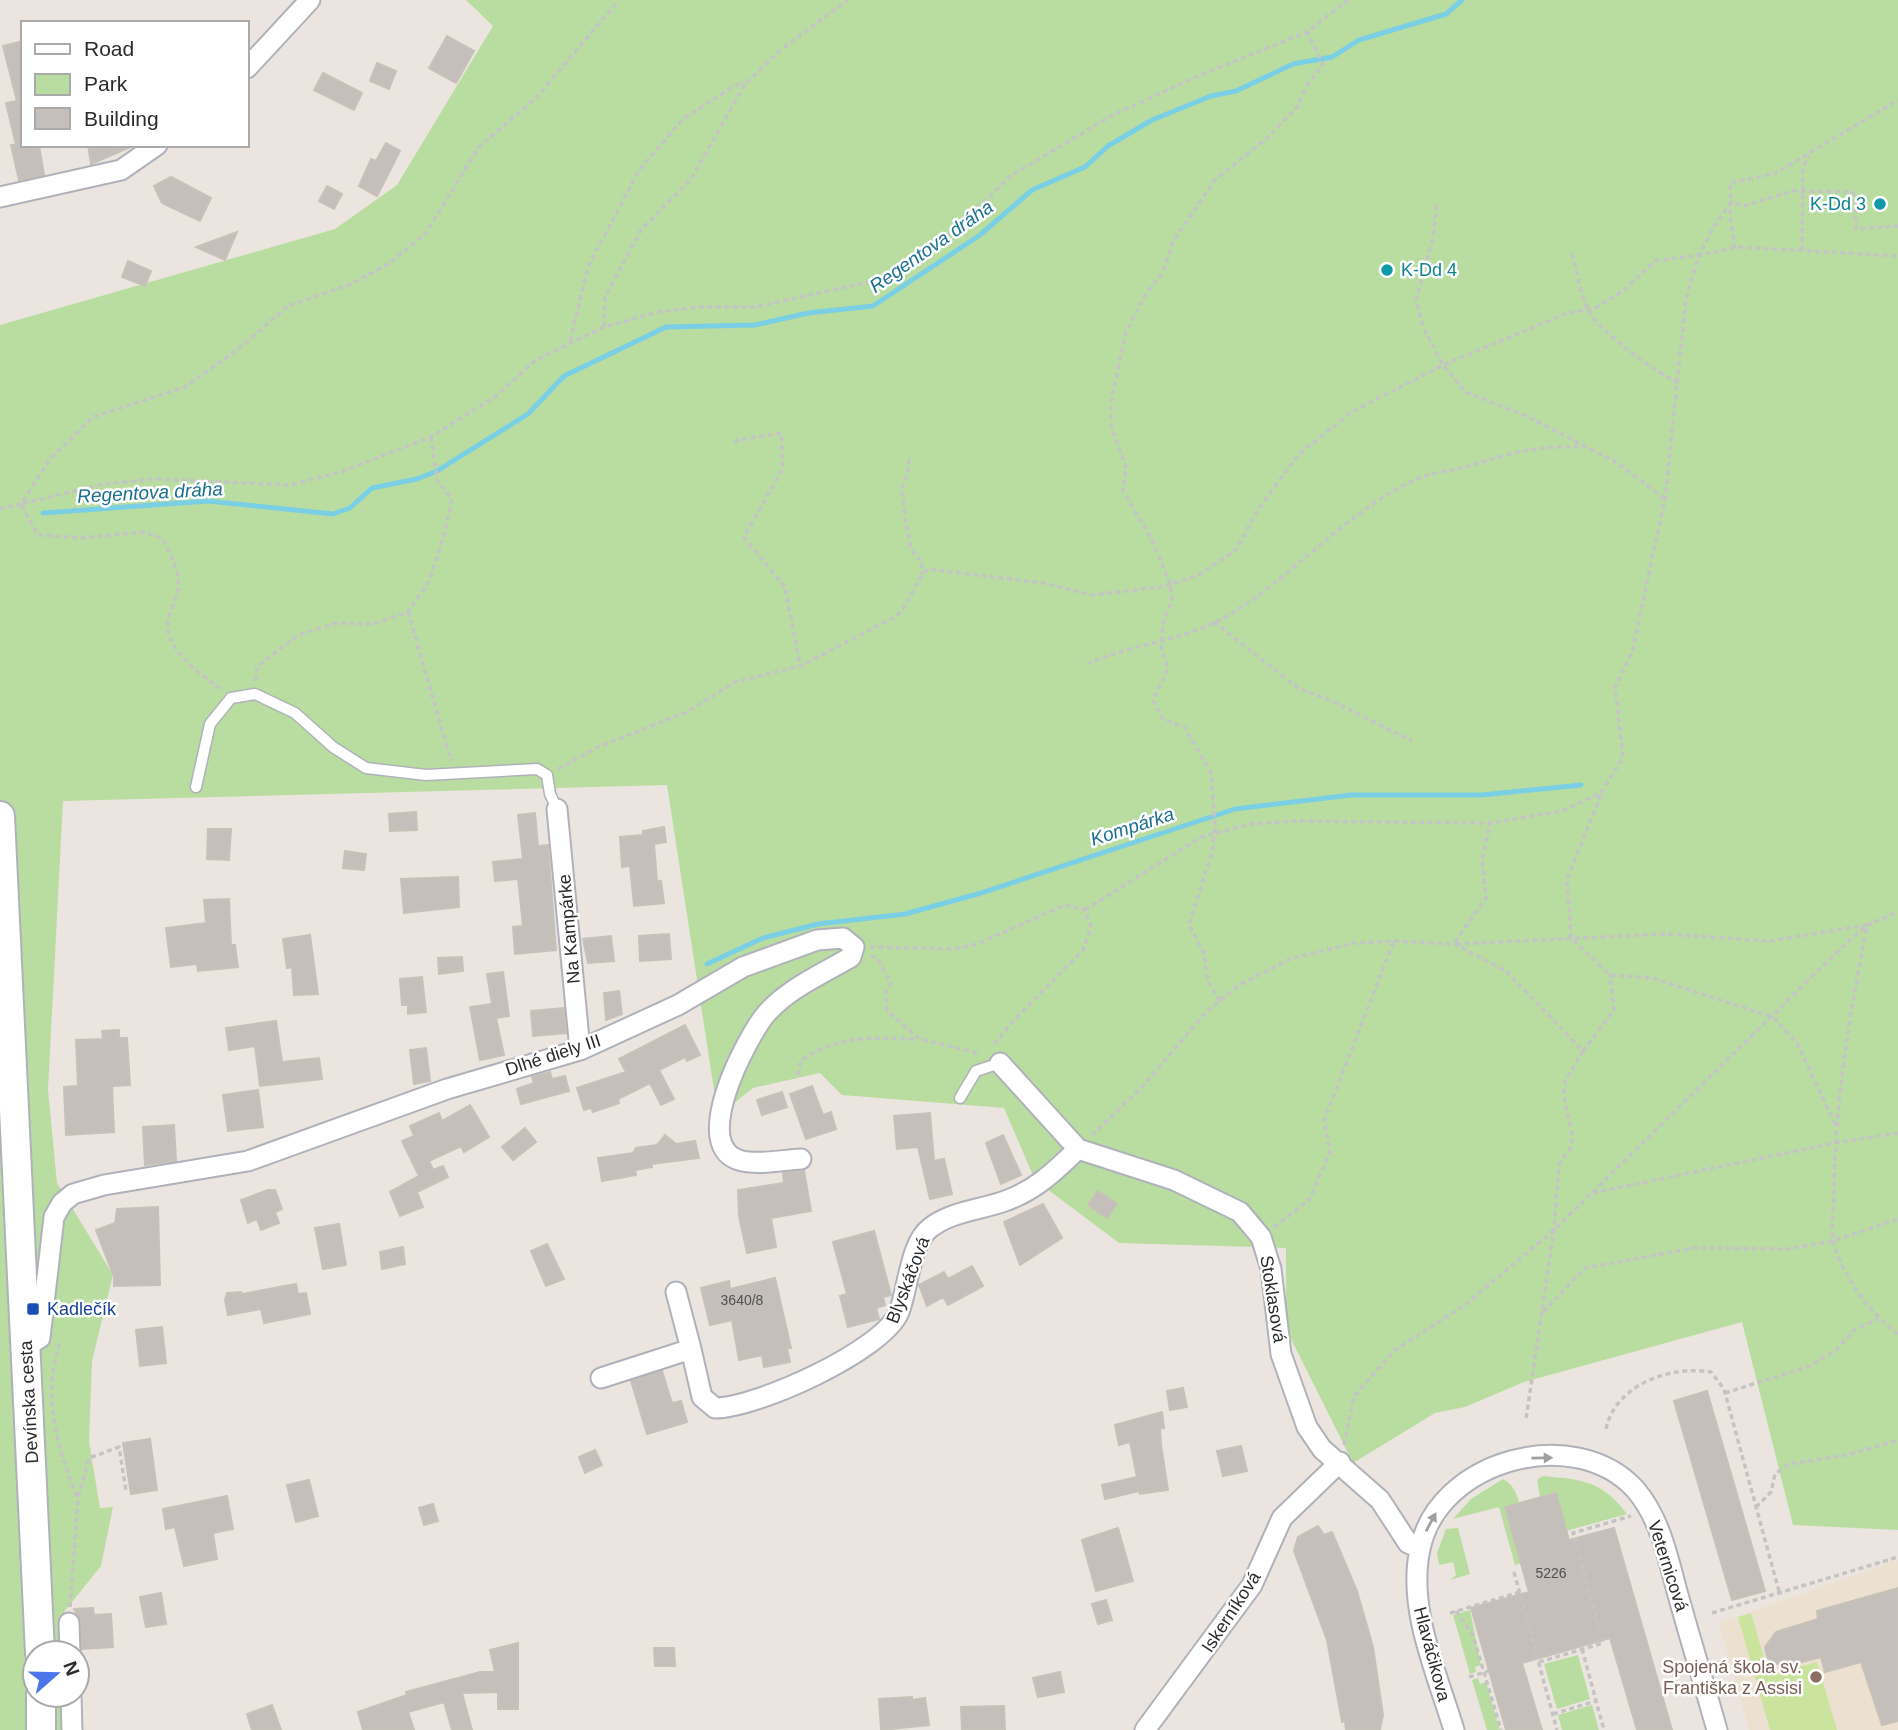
<svg xmlns="http://www.w3.org/2000/svg" width="1898" height="1730" viewBox="0 0 1898 1730" font-family="Helvetica,sans-serif">
<style>
.education{fill:#ece1d0}
.green{fill:#b9dda0}
.pitch{fill:#cae39d}
.lines{fill:none;stroke-linecap:round;stroke-linejoin:round}
.stream{stroke:#7bcfe4;stroke-width:5}
.building{fill:#c4bfbb;stroke:#c7c1b8;stroke-width:2}
.lane-casing{stroke:#afb2ba;stroke-width:13}
.street-casing{stroke:#afb2ba;stroke-width:23}
.secondary-casing{stroke:#afb2ba;stroke-width:32}
.path{stroke:#c4c4c4;stroke-width:3.5;stroke-dasharray:5 3.5;stroke-linecap:butt}
.lane{stroke:#fff;stroke-width:10}
.street{stroke:#fff;stroke-width:19}
.secondary{stroke:#fff;stroke-width:28}
.oneway{fill:#a0a0a0}
.culture-dot{fill:#0f9aa8;stroke:#fff;stroke-width:2.5}
.transit-dot{fill:#1a4fb4;stroke:#fff;stroke-width:2.5}
.education-dot{fill:#8d6e63;stroke:#fff;stroke-width:2.5}
.labels{text-anchor:middle;stroke-width:5;stroke-linejoin:round;paint-order:stroke}
.number-label{font-size:14px;fill:#51504f}
.culture-label{font-size:18px;fill:#0d838f;stroke:#fff;text-anchor:end}
.street-label{font-size:18px;fill:#2b2b2b;stroke:#fff}
.transit-label{font-size:18px;fill:#164399;stroke:#fff;text-anchor:start}
.education-label{font-size:18px;fill:#785e54;stroke:#fff;text-anchor:end}
.water-label{font-size:19px;font-style:italic;fill:#1a6f91;stroke:#fff}
</style>
<rect width="100%" height="100%" fill="#ece5df"/>
<path class="education" d="M1898,1560v170h-149l-30,-107z"/>
<path class="green" d="M466,0h1432v1530l-105,-5 -51,-203 -218,60 -59,25 -30,6 -82,50 -67,-134v-81l-167,-5 -84,-63 -31,-72 -162,-13 -22,-22 -67,15 -35,28 -51,-331 -604,16 -15,289 9,93 56,92 -21,86 -3,80 11,67 13,-1 -12,59 -37,46v41h-29v42h29l1,35h-65v-1405l335,-96 62,-44 96,-159z
M1542,1476c39,3 61,5 85,38l-61,17 -10,-38 -16,4 -3,-17z
M1503,1479c25,12 17,61 18,84l-6,2 -16,-58 -46,12 18,-20z
M1458,1528l12,46 -20,6 6,-5 -3,-13 -14,3 -2,-12 9,-24z
M1470,1610l11,55 -6,2 1,5 -6,2 -17,-59z
M1578,1655l12,44 -33,10 -13,-45z
M1478,1678l2,6 6,-2 14,48h-13l-15,-50z
M1592,1705l7,25h-37l-4,-15z"/>
<path class="pitch" d="M1751,1613l18,62 48,-13 20,68h-67l-32,-113z"/>
<g class="lines">
<path class="stream" d="M43,513l165,-12 125,13 17,-6 22,-20 45,-9 20,-8 91,-57 36,-38 102,-49 89,-2 53,-12 65,-7 107,-71 52,-45 53,-23 23,-21 44,-26 59,-24 25,-5 57,-27 39,-7 27,-17 87,-26 16,-14
M707,964l56,-26 55,-14 87,-10 76,-21 254,-84 116,-14h131l99,-10"/>
</g>
<path class="building" d="M447,36l27,15 -18,32 -27,-15z
M23,41v104h16l5,30 -25,5 -8,-35h5l-10,-42 11,-2 -14,-55z
M377,63l19,8 -7,18 -19,-8z
M323,73l39,20 -8,17 -40,-20z
M386,143l14,8 -23,45 -18,-10 12,-27 5,2z
M88,145h47l-44,19z
M171,177l40,21 -11,23 -38,-18 -8,-17z
M327,186l15,8 -8,15 -15,-8z
M237,232l-12,28 -29,-13z
M128,261l23,10 -6,15 -23,-9z
M416,812l1,18 -27,1 -1,-17z
M535,813l3,33 10,-1 8,105 -41,4 -2,-27 10,-1 -5,-47 -23,2 -2,-19 30,-3 -5,-44z
M664,827l2,15 -12,2 3,37h4l3,22 -30,3 -4,-40 -8,1 -2,-30 23,-2v-4z
M208,829h23l-2,31 -22,-1z
M345,851l21,3 -2,16 -21,-2z
M458,877l1,30 -55,6 -3,-34z
M229,899l2,46h4l3,22 -40,4 -1,-7 -26,3 -5,-39 40,-5 -2,-23z
M669,934l2,25 -31,2 -1,-25z
M310,935l8,59 -24,1 -2,-28 -5,1 -4,-29z
M611,936l3,25 -26,2 -5,-24z
M462,957l1,14 -24,3 -1,-16z
M503,972l6,44 -13,2 8,37 -24,5 -10,-53 22,-3 -5,-30z
M422,977l4,35 -18,2v-9h-6l-2,-26z
M619,991l3,23 -16,6 -2,-27z
M564,1008l2,25 -33,3 -2,-25z
M276,1021l6,41 37,-4 3,21 -62,7 -5,-40 -26,4 -3,-22z
M685,1025l15,30 -13,6 -2,-4 -26,13 15,29 -13,6 -11,-22 -32,16 1,4 -26,9 -2,-4 -7,2 -7,-22 49,-16 -7,-13z
M119,1030v8h8l3,47 -18,1 2,46 -48,3 -2,-48 14,-1 -2,-46 27,-1 -1,-8z
M426,1048l4,33 -16,3 -4,-34z
M550,1072l2,7 13,-3 4,15 -48,13 -4,-15 17,-6 -2,-6z
M812,1086l11,29 8,-3 5,17 -30,10 -16,-45z
M258,1090l5,37 -35,4 -5,-36z
M782,1092l5,15 -25,8 -5,-15z
M470,1105l19,32 -25,15 -3,-6 -32,15 4,9 10,-4 5,11 -31,15 6,15 -23,9 -10,-24 29,-16 -17,-35 12,-5 -4,-10 29,-13 3,8z
M930,1113l4,48 10,-2 8,35 -22,5 -12,-52 -21,2 -3,-33z
M174,1125l2,36 -31,4 -2,-38z
M525,1128l11,14 -23,18 -11,-13z
M665,1135l11,9 19,-3 4,17 -48,6 1,3 -17,3 1,5 -34,6 -4,-23 35,-5 3,-5 21,-3z
M1003,1135l18,40 -20,9 -15,-41z
M804,1171l7,40 -40,7 5,29 -29,6 -8,-37 -1,-26 46,-7 -1,-10z
M268,1190h7l7,19 -7,3 4,11 -18,7 -4,-11 -9,4 -7,-23z
M1098,1191l19,13 -10,14 -19,-13z
M1043,1204l19,34 -42,27 -16,-43z
M158,1207l2,78 -46,1v-9l-18,-47 19,-7 2,-14z
M339,1224l7,41 -23,4 -8,-41z
M874,1231l17,64 -8,2 2,8 -9,3 3,11 -31,8 -8,-31 7,-2 -14,-52z
M547,1244l17,35 -18,7 -15,-35z
M403,1247l2,17 -23,5 -2,-17z
M972,1266l11,20 -35,19 -5,-8 -16,9 -8,-21 25,-13 4,7z
M775,1278l16,70h-4l3,14 -26,5 -2,-12 -23,5 -7,-40 -22,5 -9,-37 28,-7 1,8z
M296,1284l2,10 8,-1 4,21 -46,9 -3,-14 -33,6 -3,-15 2,-7 14,-1 1,2z
M162,1327l4,36 -26,3 -4,-36z
M662,1371l10,32 9,-2 6,21 -40,12 -16,-53z
M1183,1388l4,19 -17,3 -3,-19z
M1707,1391l58,200 -33,9 -58,-199z
M1162,1412l2,16h-4l1,17 7,45 -28,4 -1,-3 -34,8 -3,-14 35,-8 -7,-35 -11,3 -4,-20z
M150,1439l7,51 -26,4 -8,-51z
M1241,1446l6,25 -24,5 -6,-25z
M595,1450l7,15 -17,8 -6,-16z
M309,1480l9,36 -22,6 -9,-37z
M1556,1493l13,47 45,-12 58,202h-35l-27,-92 -88,25 20,67h-36l-35,-122 58,-16 -24,-85z
M227,1496l6,33 -20,4 4,26 -33,7 -9,-39 -9,2 -3,-20z
M433,1504l5,17 -14,4 -5,-17z
M1318,1526l6,9 8,-3 25,59 16,56 10,68 -3,15h-34l-1,-9 -3,1 -15,-82 -33,-89 4,-14z
M1118,1528l15,53 -37,10 -14,-51z
M1898,1588v133l-16,4 -21,-63 -36,10 -4,-15 -34,9 -13,-3 -7,-6 -2,-10 11,-15 42,-13 -1,-8z
M161,1593l5,31 -20,3 -6,-30z
M1106,1600l6,20 -14,4 -6,-20z
M93,1608l1,7 17,-1 2,33 -31,2 -1,-27 -7,-13z
M518,1643v66h-20v-17l-36,1 10,37h-20l-8,-28 -36,10 6,18h-51l-5,-18 49,-17 -1,-3 74,-20h15l-5,-22z
M654,1648h20l1,18h-20z
M1060,1672l4,20 -26,5 -5,-19z
M912,1697v3l13,-2 4,27 -48,5 -2,-31z
M272,1705l9,25h-29l-5,-16z
M1004,1706l1,24h-43l-1,-23z"/>
<g class="lines">
<defs>
<path id="lane" d="M196,787l14,-63 21,-26 24,-4 40,19 38,34 33,21 60,7 111,-6 10,6 3,19 7,15
M960,1098l16,-27 24,-8"/>
<path id="street" d="M247,68l63,-68
M0,197l121,-27 36,-25
M557,809l23,241
M1000,1063l78,86 96,31 66,32 21,25 10,32 10,85 26,73 15,22 58,51 28,43 12,6
M676,1292l15,57
M26,1346l14,-8 14,-121 8,-14 11,-9 31,-9 144,-24 199,-72 133,-39 98,-45 65,-38 74,-27 26,-2 11,9 -3,10c-29,17 -62,31 -85,57 -19,23 -79,135 -24,147 18,4 41,-1 59,-2
M601,1378l90,-29 11,48 13,11c41,0 168,-57 184,-96 9,-23 11,-69 31,-84 22,-17 50,-18 75,-27 31,-11 50,-30 73,-52
M69,1623l1,30
M71,1695l1,35
M1145,1730l107,-145 30,-67 58,-56
M1454,1730c-17,-57 -47,-121 -34,-181 18,-89 154,-126 215,-60 27,31 34,75 45,113 12,43 25,85 37,128"/>
<path id="secondary" d="M0,816l40,837
M41,1695v35"/>
</defs>
<use href="#lane" class="lane-casing"/>
<use href="#street" class="street-casing"/>
<use href="#secondary" class="secondary-casing"/>
<path class="path" d="M1437,205l-4,32 -17,63 8,29 19,36 23,27 60,24 90,46 49,37
M1734,248c0,-13 -6,-37 -3,-46l12,4 50,-15 59,1 3,4 1,33 42,-3
M1802,250l1,-83 6,-11
M1572,254c6,20 8,44 20,62 12,18 65,58 86,66
M604,327l1,-30 36,-67 50,-51 54,-95 38,-36 65,-48
M570,341l18,-74 51,-97 44,-51 53,-34 9,-1
M734,441l47,-8 2,35 -39,69 41,50 15,79
M909,459l-1,12 -6,17 3,29 6,33 11,12 -1,12
M0,509l21,-5 29,-45 43,-42 92,-30 52,-37 51,-44 63,-22 39,-21 35,-29 54,-87 57,-49 83,-98
M408,612l43,149
M1214,622l84,66 34,13 80,40
M1087,664c47,-21 100,-23 145,-51 65,-40 122,-109 190,-136 15,-6 31,-6 47,-11 42,-13 69,-21 114,-19
M256,681l1,-14 41,-32 39,-12 36,1 35,-12 21,-31 16,-49 7,-33 -15,-19 -6,-43
M220,689c-18,-15 -43,-30 -51,-54 -6,-15 8,-32 9,-47 2,-19 -8,-34 -16,-50l-19,-6 -61,6 -44,-3 -17,-31 82,-20 53,-5 135,6 52,-14 88,-34 65,-41 40,-36 68,-33 54,-15 40,-5h57l141,-31 69,-54 44,-45 102,-61 87,-40 109,-44 41,-32
M558,769l40,-22 89,-35 48,-30 65,-16 97,-50c13,-14 20,-39 31,-47l115,14 49,12 69,-8 36,-11 39,-26 23,-42 40,-54 53,-42 91,-47 122,-51 30,-6 28,-17 32,-30 44,-6 15,-29 17,-24 -1,-19 46,-10 122,-73
M1601,795l-34,84 4,59 39,37 42,3 121,39 24,26 39,83
M1085,910l116,-73 50,-13 43,-3 196,2 72,-12 39,-18 22,-36 -8,-70 17,-35 33,-153 21,-201 13,-43 40,-8 159,9
M1455,942l31,-44 -4,-39 8,-36
M1456,944l209,-10 105,7 97,-16c-17,89 -32,176 -33,266 0,16 -4,37 0,53 10,34 36,69 64,90
M870,947l84,2 23,-5 88,-39 20,5 6,17 -8,23 -65,66 -25,29
M871,956l7,3 13,24 -5,9 1,19 33,28 61,15
M1220,1001l-12,-20 -4,-28 -15,-28 23,-73 3,-26 -4,-53 -26,-45 -23,-10 -9,-17 15,-33 -7,-22 2,-23 9,-24 -2,-15 -18,-44 -29,-49 3,-25 -15,-40v-25l15,-69 20,-39 17,-20 11,-33 41,-60 51,-41 31,-32 9,-20 17,-23 -16,-32
M1583,1051l31,-41 -4,-35
M798,1075l3,-15c41,-26 71,-22 117,-21
M1092,1135l50,-48 64,-75 33,-27 51,-26 64,-16 40,-2 60,3 52,27 77,80 -18,30 -1,15 8,39 -1,12 -12,17 -5,66 -28,189
M1593,1193l241,-50 64,-10
M1274,1227l35,-27 21,-48 -6,-32 70,-179
M1543,1312l42,-44 109,-20 94,1 45,-8 65,-22
M59,1343c-1,10 -4,18 -6,27 -6,42 8,90 25,128
M1725,1393l85,-27 26,-16 18,-20 24,-11
M1606,1429c9,-44 64,-64 105,-57l13,17 56,206
M1344,1445l10,-49 41,-46 70,-45 89,-75 286,-281 27,-24 31,-13
M1756,1507l15,-15 4,-18 14,-10 58,-9 51,-15
M1514,1572l43,158
M70,1607l8,-109 11,-40 30,-11 7,44
M1456,1611l17,24 28,95
M1450,1613l70,-21
M1712,1613l186,-56
M1582,1649l22,81
M1539,1662l64,-19 -30,-110 58,-17
M1469,1677l20,-6
M1553,1714l43,-13"/>
<use href="#lane" class="lane"/>
<use href="#street" class="street"/>
<use href="#secondary" class="secondary"/>
</g>
<defs><path id="oneway-solid" d="M-6-.8H1V-3.2L6.5 0L1 3.2V.8H-6Z" transform="scale(1.75)"/></defs>
<g class="oneway">
<use href="#oneway-solid" transform="translate(1542 1458) rotate(-1)"/>
<use href="#oneway-solid" transform="translate(1431 1522) rotate(-62)"/>
</g>
<g class="culture-dot">
<circle cx="1880" cy="204" r="7"/>
<circle cx="1387" cy="270" r="7"/>
</g>
<rect class="transit-dot" x="26" y="1302" width="14" height="14" rx="3.5"/>
<circle class="education-dot" cx="1816" cy="1677" r="7"/>
<g class="labels">
<g class="number-label">
<text x="742" y="1305">3640/8</text>
<text x="1551" y="1578">5226</text>
</g>
<g class="culture-label">
<text x="1866" y="210">K-Dd 3</text>
<text x="1401" y="276" text-anchor="start">K-Dd 4</text>
</g>
<g class="street-label">
<text transform="translate(569 929) rotate(-95)" y="6">Na Kampárke</text>
<text transform="translate(553 1055) rotate(-18)" y="6">Dlhé diely III</text>
<text transform="translate(908 1280) rotate(-69)" y="6">Blyskáčová</text>
<text transform="translate(1273 1299) rotate(81)" y="6">Stoklasová</text>
<text transform="translate(29 1402) rotate(-93)" y="6">Devínska cesta</text>
<text transform="translate(1668 1566) rotate(72)" y="6">Veternicová</text>
<text transform="translate(1231 1612) rotate(-57)" y="6">Iskerníková</text>
<text transform="translate(1432 1654) rotate(75)" y="6">Hlaváčikova</text>
</g>
<g class="transit-label">
<text x="47" y="1315">Kadlečík</text>
</g>
<g class="education-label">
<text x="1802" y="1673">Spojená škola sv.<tspan x="1802" dy="21">Františka z Assisi</tspan></text>
</g>
<g class="water-label">
<text transform="translate(931 246) rotate(-35)" y="7">Regentova dráha</text>
<text transform="translate(150 492) rotate(-3)" y="7">Regentova dráha</text>
<text transform="translate(1132 826) rotate(-18)" y="7">Kompárka</text>
</g>
</g>
<rect x="21" y="21" width="228" height="126" fill="#ffffff" stroke="#aaaaaa" stroke-width="2"/>
<rect x="35" y="44" width="35" height="10" fill="#ffffff" stroke="#aaaaaa" stroke-width="2"/>
<text x="84" y="56" font-size="21" fill="#2b2b2b">Road</text>
<rect x="35" y="74" width="35" height="21" fill="#b9dda0" stroke="#aaaaaa" stroke-width="2"/>
<text x="84" y="91" font-size="21" fill="#2b2b2b">Park</text>
<rect x="35" y="108" width="35" height="21" fill="#c4bfbb" stroke="#aaaaaa" stroke-width="2"/>
<text x="84" y="126" font-size="21" fill="#2b2b2b">Building</text>
<g transform="translate(56 1674) rotate(70)"><circle r="33" fill="#ffffff" stroke="#aaaaaa" stroke-width="2"/>
<path d="M0-5L12 26L0 18L-12 26Z" fill="#4d75ea"/>
<text y="-10" font-size="19" font-weight="bold" text-anchor="middle" fill="#2b2b2b">N</text>
</g>
</svg>
